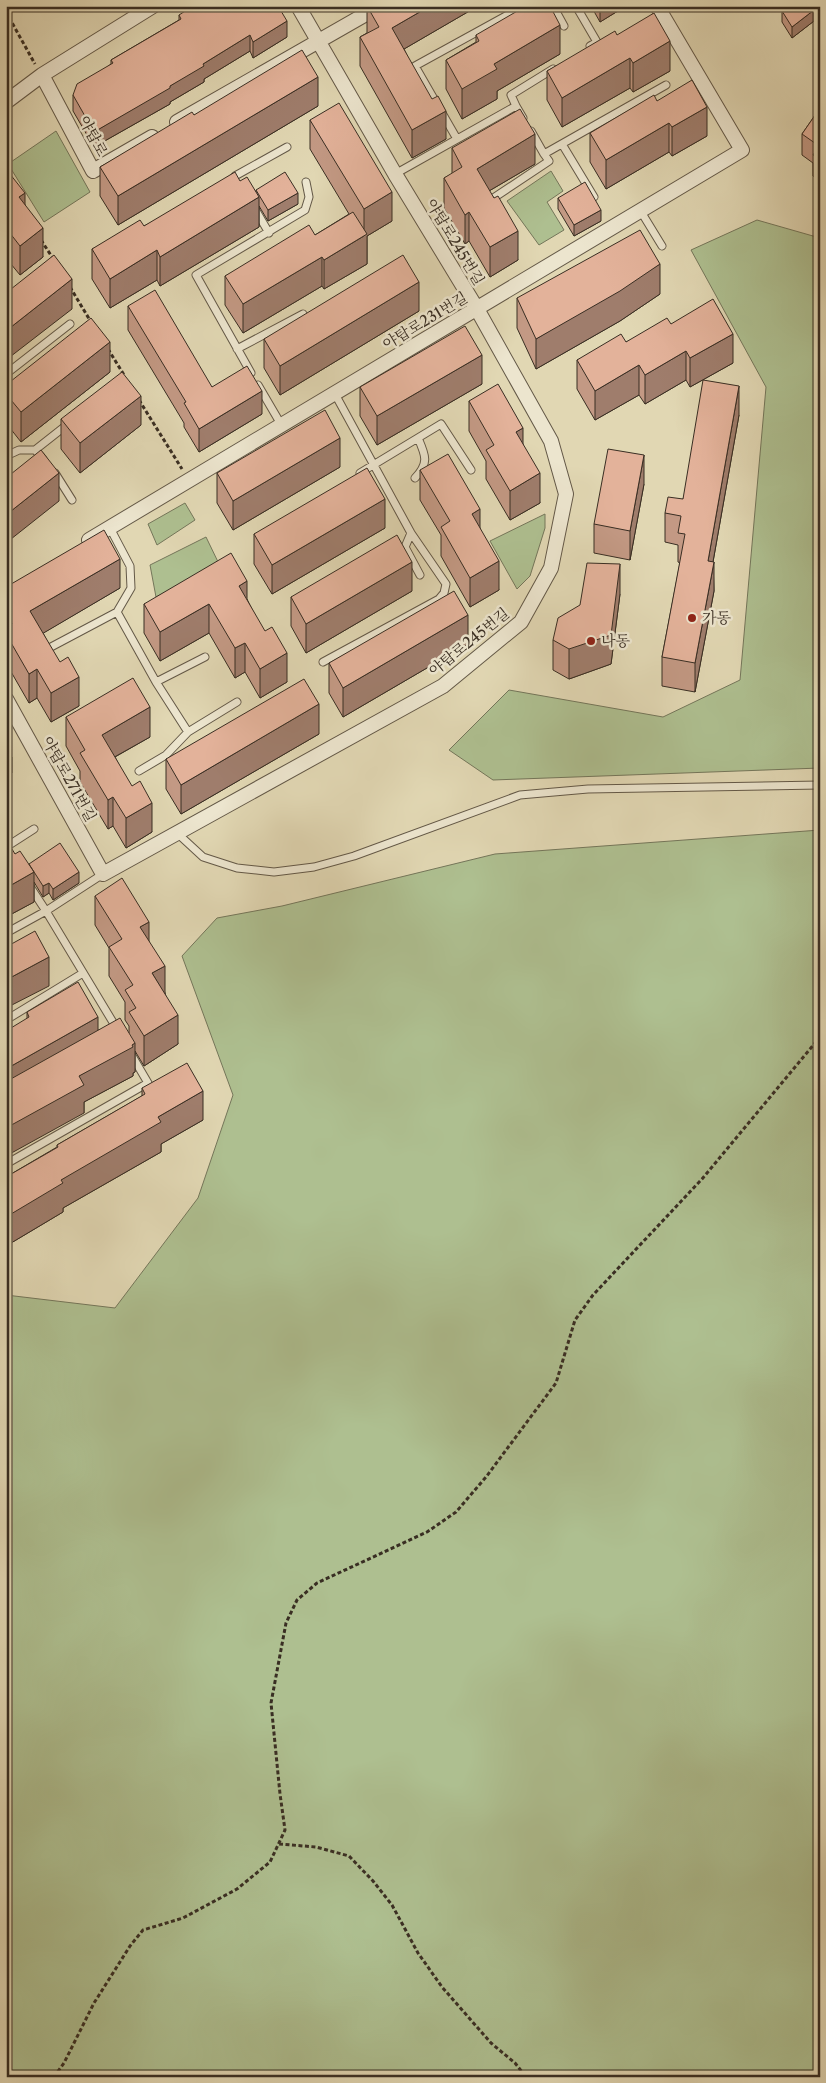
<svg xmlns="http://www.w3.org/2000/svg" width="826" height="2083" viewBox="0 0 826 2083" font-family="'Libre Caslon Text','Noto Serif KR',serif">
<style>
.green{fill:#aebf90;stroke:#74765a}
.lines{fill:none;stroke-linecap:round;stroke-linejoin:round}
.service-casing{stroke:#635847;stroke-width:9}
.minor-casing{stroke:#635847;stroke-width:16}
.path{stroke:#392e23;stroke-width:3;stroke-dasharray:4 2.5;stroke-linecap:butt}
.service{stroke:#ece5ce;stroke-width:7}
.minor{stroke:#ece5ce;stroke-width:14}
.wall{fill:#c39984;stroke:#392e23}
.shaded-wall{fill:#9f7d6c;stroke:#392e23}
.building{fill:#e3b29a;stroke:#392e23}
.poi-dot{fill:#8f2418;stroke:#ece5ce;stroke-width:2}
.labels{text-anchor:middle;stroke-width:5;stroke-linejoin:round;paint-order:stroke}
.street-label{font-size:15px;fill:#392e23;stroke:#ece5ce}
.poi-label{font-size:15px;fill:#392e23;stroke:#ece5ce;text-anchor:start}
</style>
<rect width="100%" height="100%" fill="#e1d7b3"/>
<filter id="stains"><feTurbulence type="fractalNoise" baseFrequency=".004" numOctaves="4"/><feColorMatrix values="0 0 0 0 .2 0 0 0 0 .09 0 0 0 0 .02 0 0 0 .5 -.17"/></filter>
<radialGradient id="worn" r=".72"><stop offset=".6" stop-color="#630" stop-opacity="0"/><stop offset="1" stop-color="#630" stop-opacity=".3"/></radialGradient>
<path class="green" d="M56,131l34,61 -46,30 -36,-58z
M551,171l12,20 -16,11 17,28 -25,15 -32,-44z
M757,220l63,18v530l-327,12 -44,-30 60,-60 154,27 77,-37 26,-293 -75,-137z
M185,503l10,17 -38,25 -9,-21z
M545,514v14l-15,48 -13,13 -27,-48z
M206,537l14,29 -64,31 -6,-32z
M820,830v1247h-814v-782l109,13 83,-110 35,-103 -51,-139 35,-38 65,-12 213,-52z"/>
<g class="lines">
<defs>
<path id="service" d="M553,6l11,20
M576,6l21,36 -7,4
M516,106l-5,-11 42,-26
M531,131l13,23 122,-69
M457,139l-42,-73 109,-60
M562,144l32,53
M395,174l121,-68 7,12
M235,176l52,-29
M490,203l-1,-2 60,-40 -5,-7
M255,209l14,24
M640,210l22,36
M237,349l66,-35
M251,373l-55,-98 109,-65 4,-13 -3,-15
M6,374l64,-50
M258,385l24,41
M35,450l33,-26
M6,456l13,-6h16l8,9
M55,473l17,27
M360,473l81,-49 30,46
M415,478c14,-15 11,-22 3,-40
M110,528l20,38 1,22 -14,24 39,70 32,50 49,-30
M411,533l-6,14 15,28
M51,647l66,-35
M323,662l116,-63 5,-6 2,-9 -35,-51 -76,-139
M156,682l49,-25
M139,771l27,-16 22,-23
M177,833l26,24 34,11 37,4 40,-5 40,-11 166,-61 68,-6 232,-4
M6,847l28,-18
M29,885l17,26 57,-37
M6,933l40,-22 71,118
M6,1020l77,-47
M6,1164l142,-81 -17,-29"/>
<path id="minor" d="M42,75l51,96 59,-34
M6,102l36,-27 111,-69
M177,122l203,-116
M89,540l653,-390 -85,-144
M6,699l97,175 340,-188 78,-64 30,-54 15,-74 -15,-53 -74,-132 -82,-135 -97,-168"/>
</defs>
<use href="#service" class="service-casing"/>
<use href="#minor" class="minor-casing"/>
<path class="path" d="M6,12l29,52
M41,240l13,20
M70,287l21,35
M108,349l16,26
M139,400l43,69
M279,1844l37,3 33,9 24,25 19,24 26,48 24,34 49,56 24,20 11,14
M54,2077l10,-14 30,-60 36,-57 13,-16 40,-12 54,-29 33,-27 15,-32 -5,-36 -9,-91 15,-80 11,-23 20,-17 110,-51 29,-20 30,-35 70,-94 19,-63 18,-25 109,-116 118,-142"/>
<use href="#service" class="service"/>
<use href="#minor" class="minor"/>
</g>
<path class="wall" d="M324,6h22l-8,5 -12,-1z
M367,6h111l-74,43 42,90 -34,19 -52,-92v-29l7,-4z
M591,6h35l-26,16z
M782,11l32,10 -22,17 -10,-16z
M179,15l108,22 -34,21 -3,-7 -46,28v3l-34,20v2l-76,43 -21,-36v-16l38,-31v-4l68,-40z
M476,35l84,19 -63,37v8l-35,20 -16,-30v-29l30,-18z
M617,35l53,36 -37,21 -3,-4 -68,39 -15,-27v-29z
M657,101l50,35 -35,20 -3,-4 -63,37 -16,-27v-29z
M318,106l-200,119 -18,-29v-29l94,-52z
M820,108v72l-7,-4v-13l-11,-8v-21z
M310,120l82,101 -25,15v28l-43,25 -2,-3 -79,47 -18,-28v-29l90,-41 34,-21 -39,-65z
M452,148l83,16 -46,27 5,7 24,62 -28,17 -21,-36 -4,3 -21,-36v-30l8,-4z
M6,169l19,36 18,52 -23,18 -14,-17z
M240,181l16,11v-2l42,14 -30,17 -9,-15v21l-99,59 -3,-6 -47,28 -18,-29v-30l52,-23z
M558,198l43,23 -27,15 -16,-27z
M660,294l-40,27 -84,48 -19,-41v-30z
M128,306l84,81 50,27 -63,38 -15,-25v-4l-56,-93z
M419,311l-139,84 -16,-27v-29z
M671,324l62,39 -43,24 -4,-7 -41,24 -6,-9 -44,25 -18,-31v-29l49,-18z
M110,372l-89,70 -15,-19v-38z
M482,384l-105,61 -17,-29v-29z
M469,401l54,43 17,59 -30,17 -24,-41v-18l-17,-30z
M739,415l-26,147 1,29 -19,101 -33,-6v-29l18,-94 -2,-1v-17l-13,-3v-29l18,-14z
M61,419l80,6 -61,48 -19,-24z
M340,467l-107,63 -16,-27v-30z
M420,470l60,58 19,62 -29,17 -29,-51v-21l-21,-35z
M644,484l-14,76 -36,-7v-29z
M385,528l-113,66 -18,-30v-30z
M120,588l-77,45 36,73 -28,16 -14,-24 -8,5 -23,-40v-49z
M412,591l-106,62 -15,-27v-29z
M620,594l-9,70 -42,15 -16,-9v-30z
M247,599l40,83 -27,16 -15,-26 -10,6 -26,-45 -49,28 -16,-28v-29z
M468,644l-125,73 -14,-24v-30z
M66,717l84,20 -35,20 37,75 -26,16 -13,-22 -5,3 -28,-47v-11l-14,-25z
M319,734l-138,80 -15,-25v-30z
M6,852l9,2 14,11 50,18 -26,17 -4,-7 -6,4 -9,-15v20l-28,15z
M95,896l54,45 16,52 13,51 -34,22 -9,-15v21l-2,1v3l-49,26v11l-57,-95v-6l71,18 31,3v-7l-4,-6v-18l-16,-26v-28l-14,-23z
M142,1088l61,32 -42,24v8l-98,56v4l-57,34v-69l51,-30v-2l85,-49z"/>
<path class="shaded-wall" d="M338,6h8l-8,5z
M430,6h48l-86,50v-28z
M600,6h26l-26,16z
M814,10v11l-22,17v-11z
M287,21v16l-34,21v-16z
M560,25v29l-63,37v8l-35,20v-30l32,-25z
M250,35v16l-46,28v3l-34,20v2l-76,43v-15l76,-46 33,-22z
M670,41v30l-37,21v-29z
M630,58v30l-68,39v-29z
M318,77v29l-200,119v-29z
M707,107v29l-35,20v-29z
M446,111v28l-34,19v-28z
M669,123v29l-63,37v-29z
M535,134v30l-58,34v-29z
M392,192v29l-25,15v28l-43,25v-29l40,-24v-27z
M25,193v29l-6,-25z
M298,193v11l-30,17v-11z
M259,197v30l-99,59v-29z
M601,210v11l-27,15v-11z
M469,212v29l-4,3v-29z
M43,228v29l-23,18v-29z
M518,231v29l-28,17v-30z
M157,250v30l-47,28v-29z
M322,257v29l-79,47v-29z
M660,264v30l-40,27 -84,48v-30z
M72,279v30l-66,51v-29z
M419,282v29l-139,84v-29z
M733,334v29l-43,24v-29z
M110,342v30l-89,70v-30z
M686,351v29l-41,24v-29z
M482,355v29l-105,61v-29z
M639,365v30l-44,25v-29z
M739,386v29l-31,175v-29z
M262,391v23l-63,38v-23z
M141,396v29l-61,48v-30z
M523,428v29l-7,-25z
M340,438v29l-107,63v-29z
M644,455v29l-14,76v-29z
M59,473v28l-53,42v-28z
M540,473v30l-30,17v-29z
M385,499v29l-113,66v-29z
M480,509v29l-8,-24z
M120,559v29l-90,53v-30z
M499,561v29l-29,17v-29z
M412,562v29l-106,62v-29z
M714,562v29l-19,101v-29z
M620,564v30l-9,70 -42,15v-30z
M247,581v29l-8,-24z
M209,604v29l-49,28v-29z
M468,615v29l-125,73v-29z
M245,643v29l-10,6v-30z
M287,653v29l-27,16v-29z
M37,669v29l-8,5v-29z
M79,677v29l-28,16v-29z
M319,704v30l-138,80v-29z
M150,707v30l-48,27v-29z
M12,757v16l-6,6v-16z
M113,797v29l-5,3v-29z
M152,803v29l-26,16v-30z
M34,872v30l-28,15v-29z
M79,872v11l-26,17v-11z
M49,883v10l-6,4v-11z
M149,922v29l-9,-24z
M49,957v29l-43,22v-28z
M165,966v29l-13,-22z
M178,1015v29l-34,22v-30z
M98,1017v28l-92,53v-29z
M135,1043v29l-2,1v3l-49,26v11l-78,43v-28l73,-52z
M203,1091v29l-42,24v8l-98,56v4l-57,34v-29l55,-37 97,-63z"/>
<path class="building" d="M193,6h85l9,15 -34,21 -3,-7 -47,29 1,2 -34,20v2l-76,44 -21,-37 4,-11 36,-21 -2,-3 70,-41 -2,-4z
M367,6h63l-38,22 40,71 6,-3 8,15 -34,19 -52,-93 19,-10z
M526,6h24l10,19 -66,39 3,5 -35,20 -16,-29 33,-19 -3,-6z
M793,6h18l3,4 -22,17 -10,-16z
M654,13l16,28 -37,22 -3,-5 -68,40 -15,-27 68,-40 2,4z
M302,50l16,27 -200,119 -18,-29 92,-55 2,3z
M692,80l15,27 -35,20 -3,-4 -63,37 -16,-27 64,-38 3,6z
M339,103l53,89 -28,17 -54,-89z
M820,108v51l-7,-4 6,-9 -17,-12z
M520,109l15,25 -58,35 17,29 4,-2 20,35 -28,16 -21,-35 -4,3 -21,-37 18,-11 -10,-19z
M6,169l19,24 -6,4 24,31 -23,18 -14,-18z
M235,172l5,9 7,-4 12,20 -99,60 -3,-7 -47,29 -18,-30 48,-29 4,6z
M285,172l13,21 -30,17 -12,-20z
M585,182l16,28 -27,15 -16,-27z
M353,212l14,22 -43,26 -2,-3 -79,47 -18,-28 84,-51 6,10z
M640,230l20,34 -40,27 -84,48 -19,-41z
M54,255l18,24 -66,52v-38z
M403,255l16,27 -139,84 -16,-27z
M155,290l57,97 35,-21 15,25 -63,38 -15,-26 2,-1 -58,-96z
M713,299l20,35 -43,24 -4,-7 -41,24 -6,-10 -44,26 -18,-31 44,-26 5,8 41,-24 4,6z
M91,318l19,24 -89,70 -15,-18v-9z
M465,326l17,29 -105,61 -17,-29z
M122,372l19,24 -61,47 -19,-24z
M703,380l36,6 -31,175 6,1 -19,101 -33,-6 23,-123 -7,-1 3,-17 -16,-3 3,-16 15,2z
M498,384l25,44 -7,4 24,41 -30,18 -24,-41 8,-5 -25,-44z
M325,410l15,28 -107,63 -16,-28z
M608,449l36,6 -14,76 -36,-7z
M41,450l18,23 -53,42v-37z
M448,454l32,55 -8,5 27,47 -29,17 -29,-51 9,-6 -30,-51z
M367,468l18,31 -113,66 -18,-31z
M104,530l16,29 -90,52 30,51 8,-5 11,20 -28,16 -14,-24 -8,5 -23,-40v-7l6,-3 -6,-10v-27z
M397,535l15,27 -106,62 -15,-27z
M231,553l16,28 -8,5 26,45 7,-4 15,26 -27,16 -15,-26 -10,5 -26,-44 -49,28 -16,-28z
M587,563l33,1 -9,71 -42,14 -16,-9 5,-22 22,-13z
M454,591l14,24 -125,73 -14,-25z
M133,678l17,29 -48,28 30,51 8,-5 12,22 -26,15 -13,-21 -5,3 -28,-47 5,-3 -19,-33z
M304,679l15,25 -138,81 -15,-26z
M6,752l6,5 -6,6z
M60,843l19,29 -26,17 -4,-6 -6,3 -14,-22z
M12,849l3,5 5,-3 14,21 -28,16v-36z
M122,878l27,44 -9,5 25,39 -13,7 26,42 -34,21 -15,-24 7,-4 -11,-18 8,-5 -24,-38 13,-8 -27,-43z
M35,931l14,26 -43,23v-33z
M78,982l20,35 -92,52v-38l23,-14 -2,-5z
M120,1018l15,25 -3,2 1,2 -54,29 5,9 -78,43v-48h3z
M187,1063l16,28 -45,26 3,5 -100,58 2,3 -57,34v-40l52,-30 -1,-2 88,-51 -3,-6z"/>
<g class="poi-dot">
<circle cx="692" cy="618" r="5"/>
<circle cx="591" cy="641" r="5"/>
</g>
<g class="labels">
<g class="street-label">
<text transform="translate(93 136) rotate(62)" y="5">야탑로</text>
<text transform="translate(455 242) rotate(59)" y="5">야탑로245번길</text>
<text transform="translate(425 321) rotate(-31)" y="5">야탑로231번길</text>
<text transform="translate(469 642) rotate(-39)" y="5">야탑로245번길</text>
<text transform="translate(69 779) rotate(61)" y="5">야탑로271번길</text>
</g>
<g class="poi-label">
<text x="702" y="623">가동</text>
<text x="601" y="646">나동</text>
</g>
</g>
<rect width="826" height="2083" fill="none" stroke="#e1d7b3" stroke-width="25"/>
<rect x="8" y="8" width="811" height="2068" fill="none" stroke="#392e23" stroke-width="2.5"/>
<rect x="12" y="12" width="801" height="2058" fill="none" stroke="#392e23"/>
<rect width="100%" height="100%" filter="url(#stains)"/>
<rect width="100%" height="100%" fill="url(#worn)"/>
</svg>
